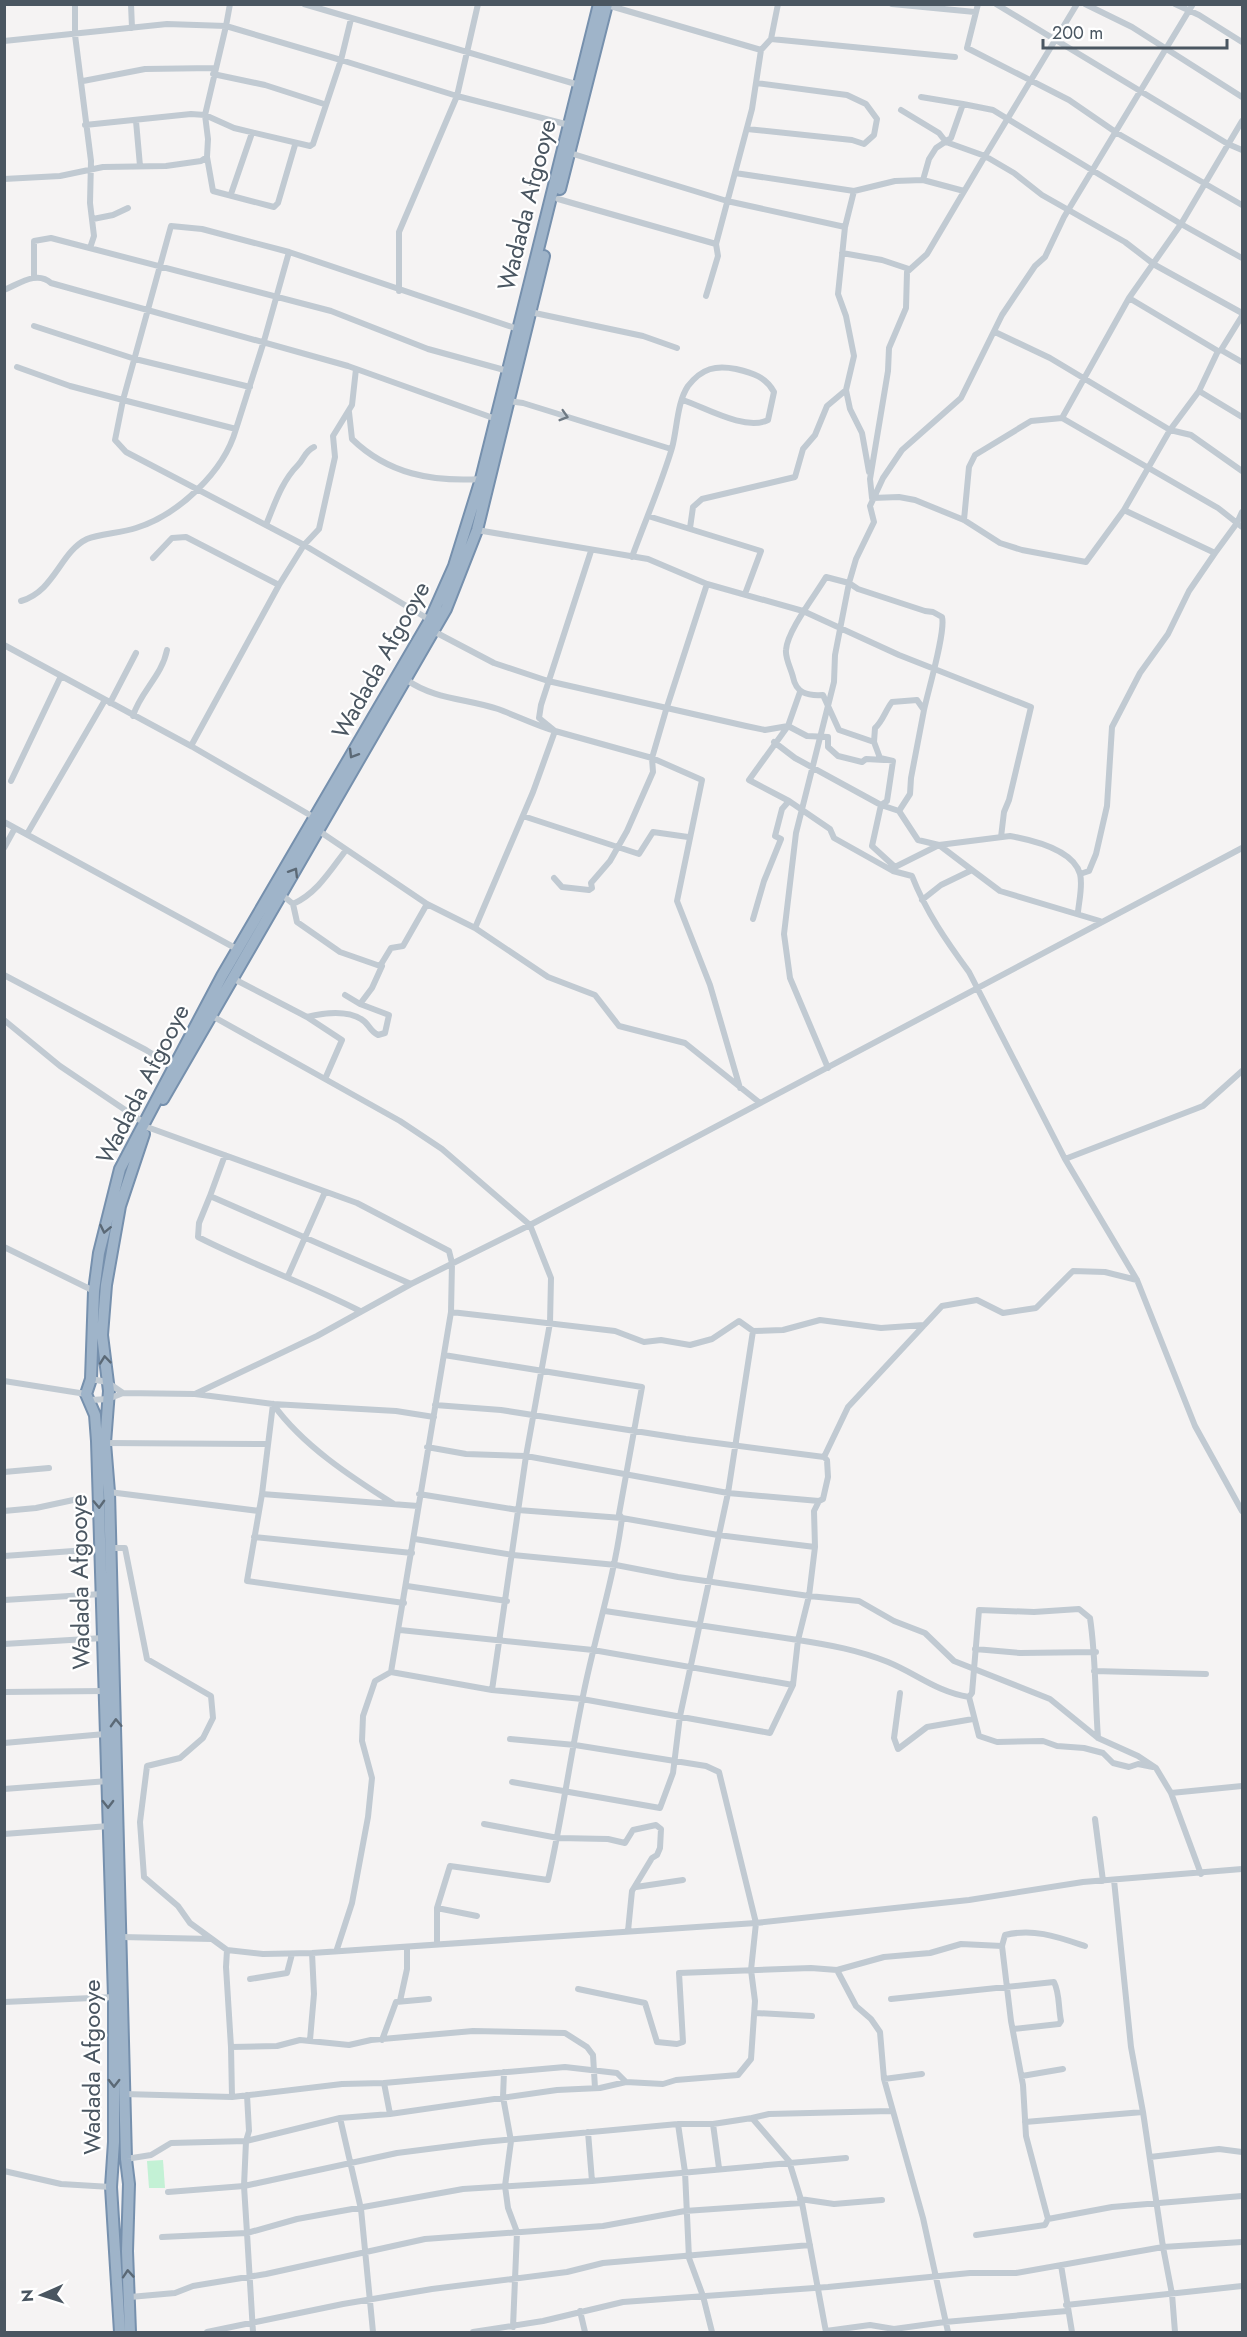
<svg xmlns="http://www.w3.org/2000/svg" width="1247" height="2337" viewBox="0 0 1247 2337" font-family="Jost,sans-serif">
<style>
.green{fill:#c3f1d5}
.lines{fill:none;stroke-linecap:round;stroke-linejoin:round}
.trunk-casing{stroke:#7690ad;stroke-width:14}
.minor{stroke:#c1cad2;stroke-width:6}
.trunk{stroke:#9fb4c9;stroke-width:10}
.oneway{stroke:#6e7983}
.oneway2{stroke:#5b6976}
.labels{text-anchor:middle;stroke-width:4.5;stroke-linejoin:round;paint-order:stroke}
.street-label{font-size:24px;fill:#4a5661;stroke:#fff}
</style>
<rect width="100%" height="100%" fill="#f5f3f3"/>
<path class="green" d="M163,2160l2,28h-16l-2,-27z"/>
<g class="lines">
<defs>
<path id="trunk" d="M560,189l47,-185
M163,1099l283,-490 31,-79 67,-274
M120,2332l-9,-145 3,-45v-145l-17,-556 -2,-26 -9,-21 5,-15 3,-88 5,-38 21,-84 102,-193 208,-356 24,-54 27,-87 118,-475
M130,2332l-3,-81 2,-67 -3,-25 -17,-667 -4,-49 4,-52 -7,-56 4,-50 14,-79 24,-72"/>
</defs>
<use href="#trunk" class="trunk-casing"/>
<path class="minor" d="M75,4v31l16,126 -1,42 4,33 -4,12
M131,4l1,24
M304,4l275,81
M892,4l83,8
M978,4l-11,44 102,52 48,33 125,72
M996,4l232,140 14,6
M1077,4l-92,152 29,17 28,22 83,47 30,23 87,48
M1085,4l47,23 110,70
M1175,4l24,11 43,27
M607,5l154,45
M351,19l-10,41 -115,-34 -21,89 29,13 76,18 3,-2 28,-84 116,36 21,-92
M771,39l184,18
M4,41l163,-17 59,2 4,-22
M213,74l52,11 59,19
M83,81l62,-12 69,-1
M921,97l42,7 -12,34 -15,10 -7,11 -6,21
M963,104l30,6 188,114 61,34
M136,121l4,45
M747,129l105,11 12,4 10,-9 3,-16 -11,-15 -19,-9 -91,-12
M570,153l157,48 118,26
M207,157l6,34 61,16 4,-4 17,-58
M735,173l119,18 41,-10 28,-1 41,11
M4,179l56,-3 43,-9 63,-1 35,-5 6,-4 1,-18 -3,-24 -14,-1 -106,11
M854,191l-9,36 -7,67 8,22 8,40 -8,34 4,19 12,24 7,39
M231,194l21,-61
M558,199l158,45
M93,219l20,-4 15,-7
M289,252l-25,89 -28,88 -113,-29 -8,40 11,12 178,93 126,75
M842,253l40,7 27,9
M34,277v-36l17,-3 280,73 97,38 80,22
M4,290c15,-6 33,-20 47,-7l297,83 148,53
M399,291v-59l58,-136 112,29
M706,296l12,-40 -2,-12 36,-135 9,-59 10,-11 7,-35
M1129,298l52,-74 61,-103
M530,312l113,24 34,12
M34,326l101,33 115,28
M995,332l55,26 120,72 21,5 51,36
M1221,350l21,12
M1218,351l3,-1 21,-34
M17,367l53,19 53,14 48,-174 31,3 87,23 229,77
M508,401l15,2 148,46
M349,412l3,27c36,35 80,43 129,40
M1062,418l156,90 19,15 -22,30 -91,-43
M872,498l-2,-19 18,-108 1,-23 17,-40 1,-36 20,-18 58,-98 -39,-14 -7,-9 -38,-23
M872,498l27,-1 16,3 49,20 36,23 22,7 64,12 38,-52 46,-80 29,-39
M1242,512l-5,11 5,4
M648,516l113,35 -16,43
M964,520l5,-53 6,-12 56,-34 31,-3 67,-120 89,53 -19,40 43,26
M266,525c9,-22 16,-44 32,-60 6,-6 7,-14 16,-18
M690,528l3,-21 9,-8 93,-22 8,-28 12,-14 12,-29 19,-16
M477,530l171,29 59,25 96,27 96,44 132,52 -22,93 -5,12 -3,25
M632,557c13,-36 29,-72 40,-109 5,-18 5,-46 16,-62 14,-18 28,-21 48,-17 17,4 30,8 38,23l-6,28c-23,11 -62,-12 -85,-20
M153,558l19,-20 14,-1 93,48
M21,601c34,-10 39,-49 66,-62 12,-5 34,-6 49,-11 42,-13 88,-56 100,-99
M435,632l59,31 54,18 198,45 19,4 23,-4 19,10 21,1v10l10,9 24,6 4,-3 18,1
M4,645l187,101 124,72
M407,680c26,19 61,19 91,29 19,7 37,16 57,22l-16,-13 2,-13 50,-154
M110,703l26,-50
M133,716c7,-24 29,-40 34,-66
M774,742l21,16 86,47 18,6 19,29 21,5 33,25
M874,742l-35,-12 -16,-35c-16,1 -27,-2 -30,-18 -2,-8 -8,-19 -7,-27 1,-19 30,-56 40,-73l23,6 9,6 67,22 8,1 9,5c4,14 -14,74 -18,93
M191,746l88,-161 25,-40 15,-16 16,-72 -2,-21 19,-31 4,-36
M11,781l50,-105
M789,801l41,28 4,9 59,33
M899,811l11,-17 1,-16 13,-68 -7,-10 -25,2c-7,9 -9,19 -17,26l-1,14 6,16 13,3 -6,40 -6,4 -9,41 23,21 -2,4 19,5c14,36 35,66 57,96l96,187 72,121 58,146 47,85
M523,816l116,38 14,-22 35,5
M4,822l233,127
M319,831l108,73 48,24 73,49 47,18 24,31 66,17 75,60
M27,834l78,-134
M4,848l11,-20
M895,867l44,-22 71,-9c22,4 63,13 70,38 3,11 -1,27 -2,38
M1080,874l9,-3 7,-17 11,-48 5,-79 28,-54 28,-39 21,-43 26,-38
M554,878l8,9 27,3 3,-2 -1,-5 19,-22 17,-30 26,-59 -1,-14 14,-48 41,-126
M281,894l12,10 4,18 43,30 40,14 11,-18 12,-2 24,-42
M922,900l19,-15 31,-15 28,21 100,30
M293,904c24,-11 37,-33 53,-54
M753,919l11,-38 17,-42 -6,-3 7,-27 7,-8 -40,-21 39,-54 12,-34
M475,928l58,-136 22,-61 97,27 50,22 -25,121 33,84 30,103
M4,975l142,75 27,17
M345,995l15,9 12,-16 10,-22
M212,1016l113,63
M307,1017c16,-4 39,-7 54,2 8,4 8,12 17,16l7,-2 4,-18 -29,-11
M4,1020l56,46 83,56
M828,1068l-38,-90 -6,-44 12,-101 38,-151 1,-27 14,-72 7,-24 18,-37 -4,-16 13,-28 19,-28 59,-52 41,-83 33,-49 10,-9 19,-40 129,-213
M147,1127l210,76 92,48 3,12 -1,49 -60,360 101,18 34,-234 24,-133 1,-45 -21,-53 -88,-76 -42,-28 -75,-42 17,-39 -35,-23 -73,-38
M225,1155l-15,41 201,88
M1065,1159l138,-53 39,-35
M210,1196l-11,27 -1,14c53,27 109,47 162,74
M4,1247l90,44
M288,1276l37,-84
M451,1312l164,19 29,11 17,-2 29,5 22,-6 27,-18 14,10 30,-1 37,-10 61,8 43,-3
M91,1379l16,3 16,11
M4,1381l82,13
M195,1394l122,-58 94,-52 119,-59 712,-377
M91,1400l17,-1 15,-6 72,1 78,10 123,7 38,6
M435,1405l66,5 185,29 138,18
M105,1443l163,1
M427,1447l39,7 60,2 202,37 91,8
M4,1472l45,-4
M109,1492l150,19
M262,1494l156,12
M419,1494l99,16 104,8 96,17 97,12 -6,49 50,5 35,20 31,12 29,28 96,38 48,39 40,18 18,12 15,25 30,81
M394,1504c-43,-27 -92,-59 -121,-100l-11,90 -15,87 157,22
M4,1511l32,-3 42,-9
M254,1537l158,16
M415,1539l98,16 103,10 62,12 131,19 -11,44 -193,-29
M815,1547l-1,-36 5,-10 4,-2 5,-22 -1,-17 -3,-3 24,-50 94,-101 35,-6 26,13 33,-5 37,-37 32,1 32,8
M111,1548h14l22,111 64,37 2,22 -10,20 -23,20 -33,8 -7,56 4,55 34,29 12,17 22,16
M4,1556l97,-7
M407,1586l100,15
M4,1600l98,-6
M400,1630l193,20 200,35 5,-45c32,5 60,10 90,22 29,12 49,30 81,35l10,39 18,6 46,-1 14,5 27,2 19,5 10,10 16,4 9,-3 15,3
M4,1644l99,-6
M975,1649l45,4 76,-1
M1094,1671l112,3
M492,1690l90,9 188,34 23,-48
M4,1692l100,-1
M900,1693l-6,45 4,11 29,-22 46,-8
M969,1697l3,-4 7,-83 55,2 45,-3 11,9c6,39 5,80 8,120
M4,1743l101,-9
M512,1782l148,26 13,-35 7,-57 48,-223 25,-162
M4,1789l104,-8
M1171,1793l71,-7
M1095,1819l8,62
M484,1824l74,14 50,1 17,4 8,-13 23,-5 5,4 -1,19 -3,7 -5,3 -20,33 -4,40
M4,1834l105,-8
M1114,1880l17,167 12,65
M636,1887l47,-7
M437,1908l40,8
M122,1937l90,2 15,11 36,4 49,-1 444,-30 213,-23 114,-18 159,-13
M437,1944v-36l13,-42 98,14c14,-61 22,-122 35,-184 12,-60 31,-117 39,-178l-3,-4 23,-127 -198,-32
M337,1949l15,-46 16,-86 4,-39 -10,-37 1,-25 12,-35 16,-9
M227,1950l-1,17 5,80
M837,1970l19,36 15,13 9,13 4,47 39,139 25,114
M250,1979l37,-6 5,-19
M578,1989l67,14 12,39 20,2 6,-2 -4,-69 132,-5 26,2 47,-13 46,-4 31,-9 41,2
M891,1999l163,-17c6,12 4,25 7,39l-2,3 -46,5
M400,2001l7,-32v-22
M4,2002l110,-5
M755,2013l57,3
M310,2040l4,-46 -2,-41
M382,2040l14,-38 33,-3
M504,2072l-1,25 8,44 -6,45 3,22 9,24 -4,95
M1022,2076l41,-7
M884,2079l38,-5
M124,2094l108,3 110,-13 42,-1
M232,2097l-1,-50 46,-1 23,-6 49,5 22,-5 102,-9 92,2 22,14 6,8 2,33
M390,2114l167,-24 43,-2 26,-6 37,2 13,-4 62,-5 13,-16 4,-58 -4,-31 5,-47 -37,-151 -13,-6 -131,-21 -65,-6
M340,2118l21,91 12,123
M752,2118l17,-4 122,-3
M1025,2122l118,-10 20,135 79,-5
M678,2124l7,48 4,86 14,38 9,36
M713,2124l6,44
M588,2132l4,49
M246,2141l94,-23 50,-4 -6,-31 181,-16 52,6 9,9
M246,2141l3,-10 -2,-36
M1150,2157l69,-8 23,3
M126,2159l25,-4 20,-12 75,-2 -2,45 3,47 -85,4
M4,2171l57,13 50,3
M168,2192l76,-6 153,-33 86,-11 195,-18h35l39,-6 37,43 13,42 24,129
M800,2199l34,5 48,-4
M1048,2219l-22,-83 -3,-51 -12,-64 -9,-75 3,-11c29,-7 53,2 80,11
M976,2235l69,-10 3,-6 64,-12 130,-11
M1061,2265l11,67
M130,2297l45,-4 18,-7 73,-12 159,-35 178,-13 82,-15 117,-8
M1066,2305l176,-19
M580,2311l5,21
M826,2331l44,-6 24,4 51,-7 122,-11
M207,2332l136,-28 89,-15 135,-17 36,-9 207,-18
M253,2332l-6,-99 50,-14 166,-30 129,-8 254,-23
M473,2332l70,-11 80,-19 205,-15 142,-14h46l147,-26 9,47 3,38"/>
<use href="#trunk" class="trunk"/>
</g>
<defs><path id="oneway-chevron" d="M-2-3.5L2.5 0L-2 3.5" fill="none" stroke-width="1.6" stroke-linecap="round" stroke-linejoin="round" transform="scale(1.5)"/></defs>
<use class="oneway" href="#oneway-chevron" transform="translate(564 416) rotate(17)"/>
<g class="oneway2">
<use href="#oneway-chevron" transform="translate(353 754) rotate(121)"/>
<use href="#oneway-chevron" transform="translate(294 872) rotate(-59)"/>
<use href="#oneway-chevron" transform="translate(105 1229) rotate(102)"/>
<use href="#oneway-chevron" transform="translate(105 1360) rotate(-96)"/>
<use href="#oneway-chevron" transform="translate(99 1504) rotate(88)"/>
<use href="#oneway-chevron" transform="translate(116 1723) rotate(-92)"/>
<use href="#oneway-chevron" transform="translate(108 1804) rotate(89)"/>
<use href="#oneway-chevron" transform="translate(114 2083) rotate(90)"/>
<use href="#oneway-chevron" transform="translate(128 2274) rotate(-94)"/>
</g>
<g class="labels">
<g class="street-label">
<text transform="translate(527 205) rotate(-76)" y="8">Wadada Afgooye</text>
<text transform="translate(381 660) rotate(-61)" y="8">Wadada Afgooye</text>
<text transform="translate(143 1084) rotate(-63)" y="8">Wadada Afgooye</text>
<text transform="translate(80 1582) rotate(-91)" y="8">Wadada Afgooye</text>
<text transform="translate(92 2067) rotate(-90)" y="8">Wadada Afgooye</text>
</g>
</g>
<rect width="1247" height="2337" fill="none" stroke="#4a5661" stroke-width="12"/>
<g transform="translate(42 2295) rotate(267)" stroke="#ffffff" stroke-width="4.5" paint-order="stroke">
<path d="M0-4.5L10 22L0 15L-10 22Z" fill="#4a5661"/>
<text y="-9" font-size="16" font-weight="bold" text-anchor="middle" fill="#4a5661">N</text>
</g>
<path d="M1043 39v9h184v-9" fill="none" stroke="#4a5661" stroke-width="3"/>
<text x="1052" y="39" font-size="18" fill="#4a5661" stroke="#ffffff" stroke-width="4.5" paint-order="stroke">200 m</text>
</svg>
